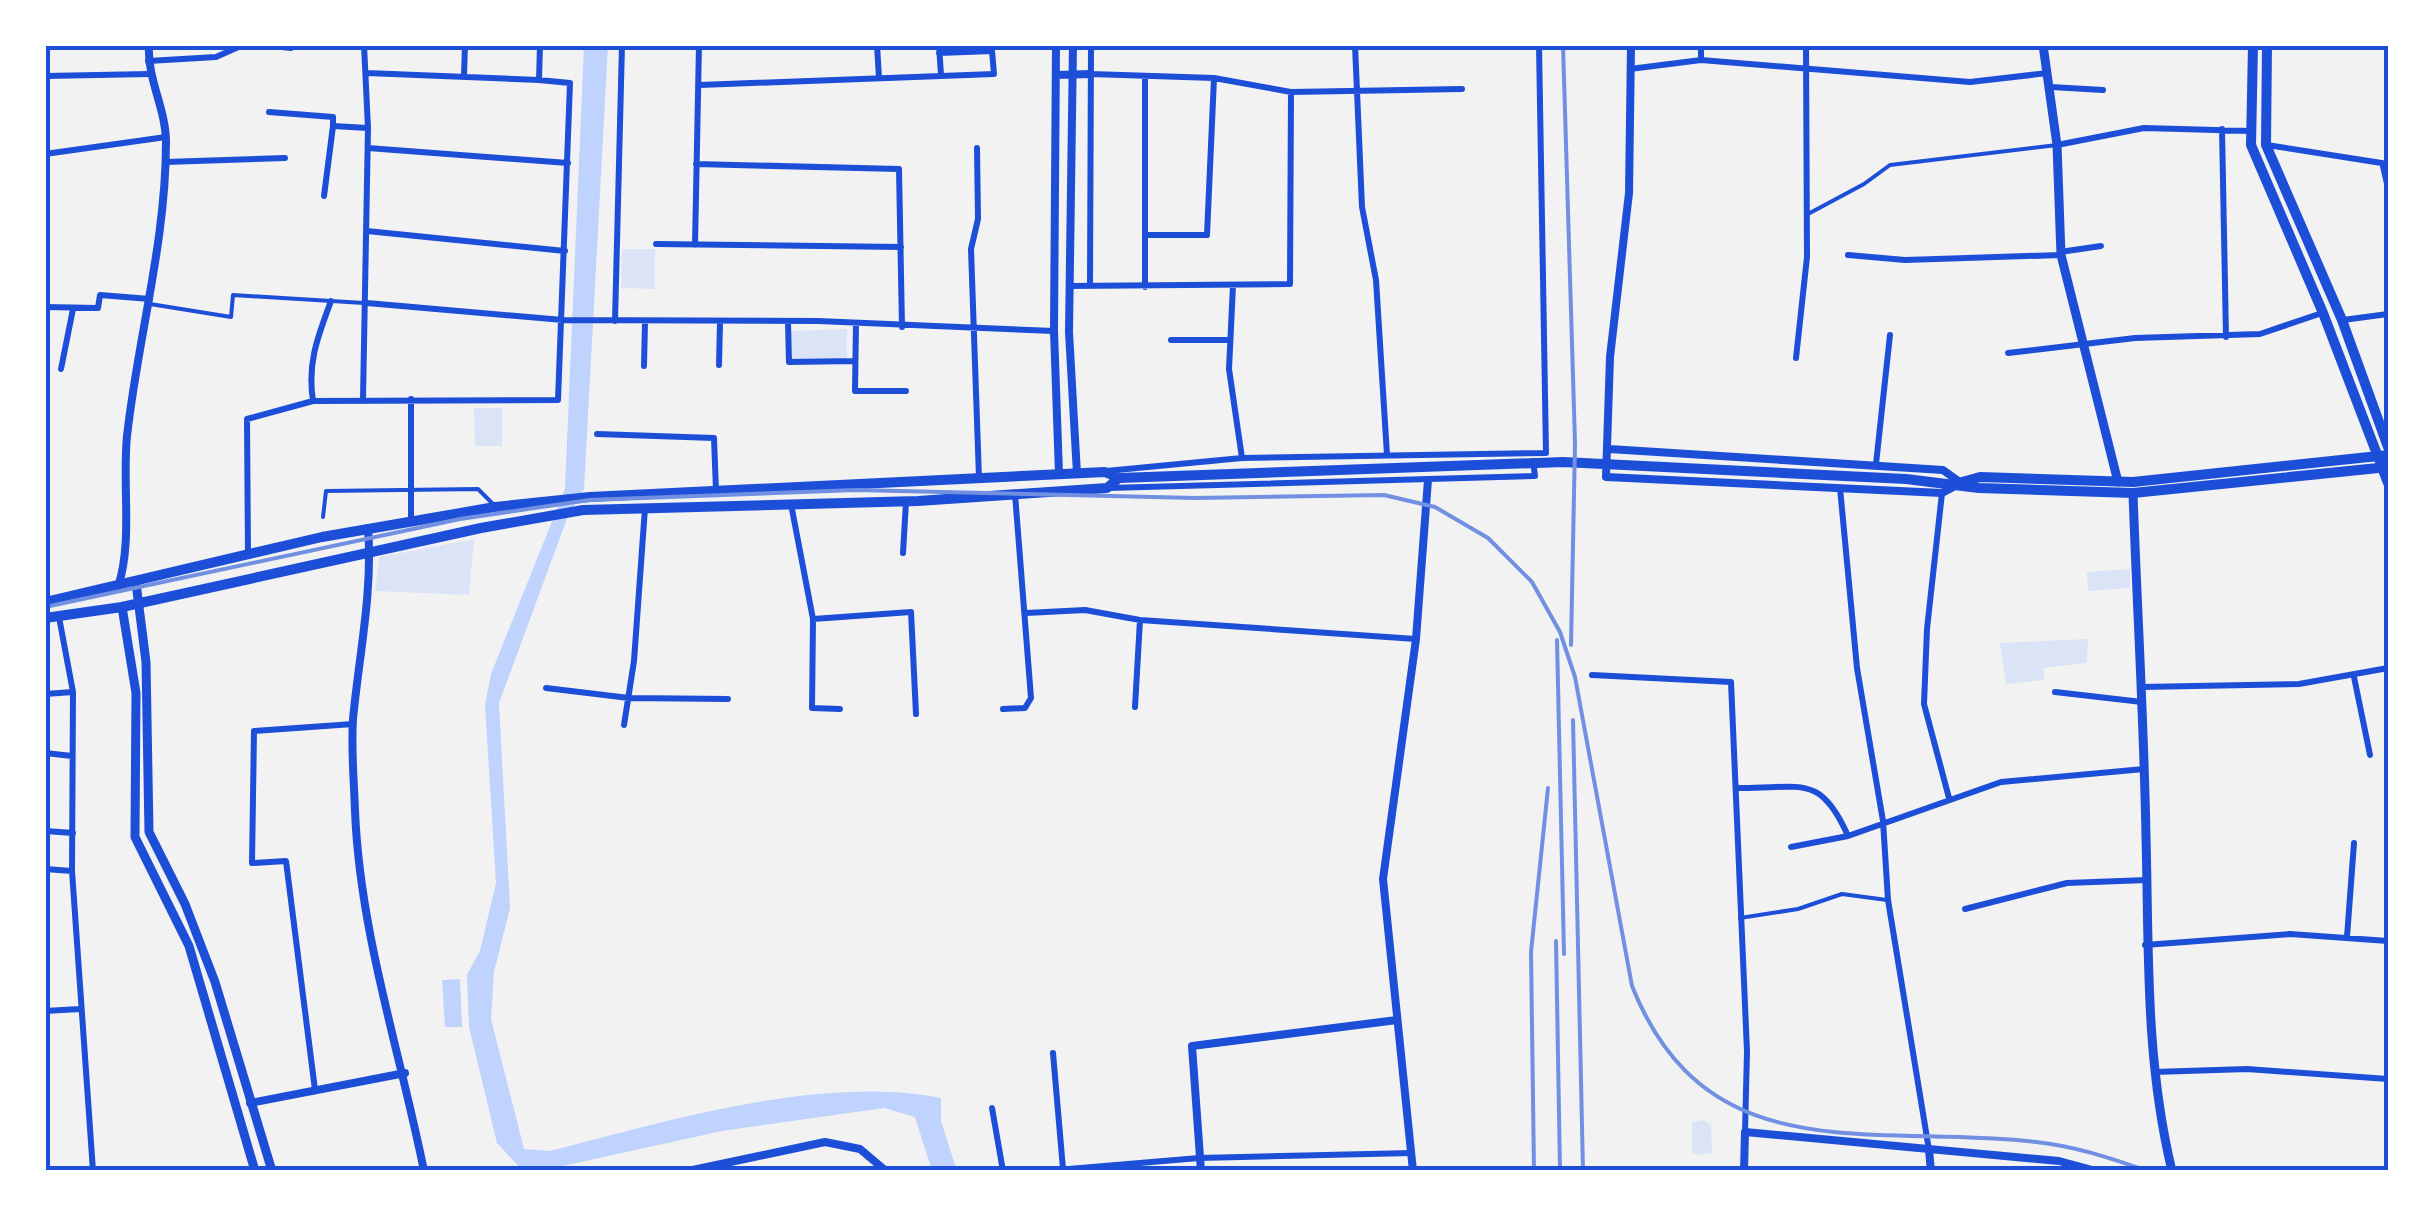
<svg xmlns="http://www.w3.org/2000/svg" width="2433" height="1216" viewBox="0 0 2433 1216" font-family="Quicksand,sans-serif">
<style>
.green{fill:#dbe4f7}
.water{fill:#bfd3fe}
.lines{fill:none;stroke-linecap:round;stroke-linejoin:round}
.service{stroke:#1d4ed8;stroke-width:4}
.minor{stroke:#1d4ed8;stroke-width:6}
.tertiary{stroke:#1d4ed8;stroke-width:8}
.secondary{stroke:#1d4ed8;stroke-width:9}
.primary{stroke:#1d4ed8;stroke-width:10}
.rail{stroke:#7290e2;stroke-width:4}
.neatline{fill:none;stroke:#1d4ed8;stroke-width:4}
</style>
<rect width="100%" height="100%" fill="#f2f2f2"/>
<path class="green" d="M622,249h33v40l-34,-1z
M847,329v29l-55,2 -1,-29z
M474,408h28v38h-27z
M474,539l-5,56 -94,-4 4,-34z
M2130,569v19l-42,3 -1,-19z
M2088,639l-1,24 -44,5 2,12 -39,4 -6,-41z
M1704,1120l7,5 1,28 -15,2 -5,-3v-30z"/>
<path class="water" d="M584,45h24l-24,444 -16,27 -69,187 11,205 -16,64 -3,47 33,130 26,2c117,-30 273,-77 391,-53v23l16,50h-25l-17,-54 -31,-9 -162,23 -182,40h-17l-26,-28 -28,-116 -2,-52 13,-24 16,-68 -11,-178 6,-31 74,-185z
M460,979l2,48h-17l-3,-47z"/>
<g class="lines">
<path class="service" d="M1808,214l56,-30 26,-19 167,-20
M150,304l81,13 2,-22 131,8
M323,517l3,-26 152,-2 14,14
M1740,918l58,-9 44,-15 45,6"/>
<path class="minor" d="M263,45l28,3
M877,45l2,33
M939,45l2,30
M1355,45l7,162 14,73 11,175
M1701,60v-15
M148,61l68,-4 27,-12
M1630,69l71,-9 269,22 78,-9
M367,73l172,7
M1091,74l123,4 77,14 171,-3
M464,75l1,-30
M45,76l105,-2
M1145,76v211
M700,85l294,-11 -2,-23 -53,2
M2051,87l52,3
M269,112l64,5v9l35,2
M2222,129l4,208
M2057,145l87,-17 107,3
M2267,145l121,19
M368,148l200,15
M977,148l1,71 -7,30 8,229
M45,154l121,-17
M165,162l120,-4
M696,164l203,5 3,158
M2383,166l5,22
M324,196l9,-70
M367,231l198,20
M1145,235h62l7,-157
M656,244l245,3
M695,245l4,-200
M2060,252l41,-6
M1848,255l57,5 156,-5
M1233,285l-4,84 13,89
M1069,286l221,-2 1,-192
M1090,286l1,-241
M367,303l196,17 255,1 236,10
M45,307l53,1 2,-13 50,4
M2343,320l45,-6
M615,321l7,-276
M788,322l1,40 66,-1
M856,323l-1,68h51
M1171,340h59
M2008,353l127,-15 125,-4 62,-21
M1796,358l11,-101 -1,-212
M719,365l1,-42
M644,366l1,-44
M61,369l12,-60
M363,399l5,-271 -4,-83
M313,401c-6,-38 5,-65 18,-100
M597,434l117,4 2,53
M1876,464l14,-129
M1106,471l136,-13 304,-5 -7,-408
M1108,488l427,-12 -2,-15
M1840,488l17,180 26,153 5,79 41,250
M1942,493l-15,136 -3,75 25,94
M791,504l22,115 -1,89 28,1
M411,520v-121
M903,553l3,-51
M248,556l-1,-137 66,-18 245,-1 12,-317 -31,-3 1,-35
M1026,613l59,-3 55,10 276,19
M59,617l14,75 -1,179 21,300
M813,619l98,-7 5,102
M1592,675l139,7 16,369 -2,81
M2354,677l16,78
M2141,687l158,-3 89,-16
M546,688l83,10 99,1
M2055,692l87,10
M45,694l28,-2
M1135,707l5,-87
M1003,709l22,-1 6,-10 -16,-204
M624,725l10,-64 11,-153
M45,753l27,3
M1738,788c62,1 82,-16 110,48l153,-54 143,-13
M45,831l28,2
M1791,847l57,-11
M45,869l27,2
M1965,909l102,-26 80,-3
M2347,937l7,-94
M2145,945l145,-11 98,7
M45,1011l35,-2
M1053,1053l10,116
M2154,1072l93,-3 141,10
M315,1090l-29,-229 -34,2 2,-132 99,-7
M992,1108l11,63
M1045,1171l154,-13 213,-5"/>
<path class="tertiary" d="M1056,45l-2,286 5,143
M1073,45l-4,287 8,142
M1056,75l35,-1
M1609,449l334,21 18,13 -19,10 -336,-16 4,-120 19,-164 2,-148
M368,528c5,64 -9,127 -15,191 -2,30 1,62 2,92 5,123 45,240 69,360
M118,587c15,-46 4,-102 9,-151 11,-99 39,-194 39,-294 0,-33 -19,-63 -17,-97
M250,1103l155,-30
M1929,1150l2,21
M688,1171l137,-29 35,7 26,22
M1201,1171l-9,-125 205,-26
M1413,1171l-30,-292 33,-240 12,-159
M1744,1171l1,-39 314,29 37,10"/>
<path class="secondary" d="M2043,45l14,100 4,110 57,227
M2133,493c4,115 11,229 13,344 3,114 -1,222 26,334
M136,583l10,79 3,170 36,72 30,78 57,189
M122,607l14,86 -1,144 54,109 66,225"/>
<path class="primary" d="M2253,45l-2,100 72,168 65,170
M2267,45l-1,100 76,175 46,127
M1962,482l18,-5 153,5 255,-27
M45,602l277,-65 173,-30 95,-10 515,-25 14,6 444,-16 343,17 73,9 154,5 255,-26
M45,618l77,-11 359,-79 102,-18 335,-9 189,-13 12,-10"/>
<path class="rail" d="M1563,45l12,398 -4,202
M45,607l415,-88 129,-19 267,-10 339,8 189,-3 51,12 53,31 44,44 28,50 15,45 57,309c75,188 241,137 404,156 38,4 75,16 111,29
M1557,640l7,314
M1573,720l10,451
M1556,941l4,230
M1534,1171l-3,-219 17,-164"/>
</g>
<rect width="2433" height="1216" fill="none" stroke="#ffffff" stroke-width="95"/>
<rect x="48" y="48" width="2338" height="1120" class="neatline"/>
</svg>
